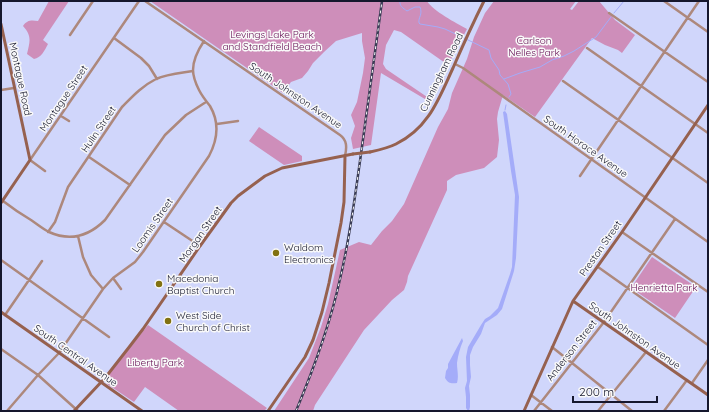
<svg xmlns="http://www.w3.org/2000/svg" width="709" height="412" viewBox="0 0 709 412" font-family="Quicksand,sans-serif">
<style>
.green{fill:#ce8eba}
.water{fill:#a4acf9}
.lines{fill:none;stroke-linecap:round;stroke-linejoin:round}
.stream{stroke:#a4acf9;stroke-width:1}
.street{stroke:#ad887c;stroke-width:2.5}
.secondary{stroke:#96614f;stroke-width:3}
.rail-casing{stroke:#3a3c55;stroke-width:2.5}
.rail{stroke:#f9f9f9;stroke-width:1;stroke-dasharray:3;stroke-linecap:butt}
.secondary-bridge{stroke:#96614f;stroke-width:3}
.poi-dot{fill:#817111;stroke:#f9f9f9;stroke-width:1.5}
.labels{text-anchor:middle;stroke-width:3;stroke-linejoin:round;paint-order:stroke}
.park-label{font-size:10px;fill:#630b51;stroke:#f9f9f9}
.street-label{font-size:10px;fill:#15172d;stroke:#f9f9f9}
.poi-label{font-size:10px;fill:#15172d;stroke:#f9f9f9;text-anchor:start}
</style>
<rect width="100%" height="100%" fill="#d0d6fb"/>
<path class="green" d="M49,1h20l-26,39 5,4c-3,6 -7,14 -14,15l-7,-5c3,-13 5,-18 -4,-28 4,-6 8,-6 15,-5z
M150,1h277c6,10 29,22 40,28l-19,36 -47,-33 -7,-2 -8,15 -3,19 3,5 47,32 -3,1 -49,-29 -10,72 -18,4 -2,-11 4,-12 -4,-11 6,-13 6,-29 2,-15 -3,-17v-8l-26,8 -12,11 -11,11 -5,8 -6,7 -11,4 -8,11z
M494,1h82l-6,8 2,1 7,-9h20l16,19 20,15 -13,18 -4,-3 -13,-5 -13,-7 -57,79 -32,-22 -5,17 -1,7 2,21 -2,17 -13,11 -28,7 -9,6v9l-39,86 -1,6 -3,8 -12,10 -28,30 -49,75 -2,6h-39l35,-53 12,-31 7,-23 12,-54 19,-8 12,3 11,-14 10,-10 12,-17 34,-77 10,-18 4,-16 15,-34 7,-22 11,-24z
M259,127l43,29v5l-18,4 -35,-24z
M652,257l44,30 -21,31 -44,-30z
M148,325l119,83 -3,3h-85l-34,-24 -11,15 -27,-18 -1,-3v-3z"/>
<path class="water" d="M505,111l2,3 12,83 -3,61 -2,13 -12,38 -5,6 -12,8 -4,11 -8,13 -3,8v10l1,12 -2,9 1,9v12l-1,4h-1l-2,-3v-11l-1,-9 2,-7 -1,-24 2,-10 13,-22 4,-6 5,-3 8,-8 12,-34 2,-7 3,-72 -4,-24 -8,-59z
M462,338l1,3c-3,7 -5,14 -6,22 0,7 2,13 0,20 -6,1 -9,0 -12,-5l1,-7 2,-3v-4z"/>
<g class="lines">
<path class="stream" d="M400,1c-1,5 3,7 7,10l8,-4h5c3,8 -2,10 -1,16l1,1 18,3 7,2 44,21 2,8 8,12 1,5 8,9 3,10 -2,3
M614,13l10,-12
M504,79l16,-6 20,-6 12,-7 12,-4 10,-5 22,-14 15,-20
M505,110l1,-5"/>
<path class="street" d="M145,1l195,134c7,5 7,12 5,21
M664,1l44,31
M609,13l99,69
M70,35l23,-34
M114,38l27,20 8,8 8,13
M587,48l121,85
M455,64l8,4 245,174
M563,81l145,102
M1,90l13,-2
M61,116l8,5
M217,124l21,-3
M89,157l41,28
M45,171l-15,-11 109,-159
M580,176l119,-175
M3,201c9,7 18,13 28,19 6,4 12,9 18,12 22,10 40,4 56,-12l60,-85 21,-20 20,-13
M164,222l36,24
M48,232l7,-10 13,-35 54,-80c10,-10 20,-21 34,-28 11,-5 25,-6 37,-8
M622,232l86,60
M78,236l5,21 8,18 12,14
M1,260l108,77
M598,267l110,78
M113,278l8,11
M5,315l37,-54
M552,347l80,64
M1,349l37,26 40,36
M692,383l16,-23
M531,395l21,16
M7,411l31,-36 21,-22 44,-64 10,-11 22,-16 8,-10 66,-96c9,-17 11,-33 1,-50 -4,-5 -8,-10 -11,-16 -3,-6 -6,-13 -6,-20 0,-11 5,-20 11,-29
M534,411l70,-89 71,-103
M598,411l48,-59
M664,411l23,-31"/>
<path class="secondary" d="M1,24l29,136 -29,43
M370,152c9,-2 18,-4 26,-8 33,-16 43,-46 57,-76 10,-23 20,-45 31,-67
M573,301l135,94
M1,312l141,99
M74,411l31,-33 25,-32 13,-17 57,-83 31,-43 7,-7 27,-20 17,-8 71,-14
M268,411l37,-54 8,-17 9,-28 7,-29 12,-60 3,-21 1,-46
M524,411l49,-110 49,-69 86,-127"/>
<defs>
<path id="rail" d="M296,411c18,-43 34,-86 44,-132 10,-41 15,-83 21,-125 7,-51 14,-102 21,-153"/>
</defs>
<use href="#rail" class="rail-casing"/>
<use href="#rail" class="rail"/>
<path class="secondary-bridge" d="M353,154l17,-2"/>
</g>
<g class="poi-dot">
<circle cx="276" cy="253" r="4"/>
<circle cx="159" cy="284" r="4"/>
<circle cx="168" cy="321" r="4"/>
</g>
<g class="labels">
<g class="park-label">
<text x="272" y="38">Levings Lake Park<tspan x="272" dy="12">and Standfield Beach</tspan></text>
<text x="534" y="44">Carlson<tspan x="534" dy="12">Nelles Park</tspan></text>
<text x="664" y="291">Henrietta Park</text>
<text x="155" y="366">Liberty Park</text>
</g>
<g class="street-label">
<text transform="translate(441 72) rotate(-64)" y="4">Cunningham Road</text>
<text transform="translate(21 79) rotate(78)" y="4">Montague Road</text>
<text transform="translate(296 95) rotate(34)" y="4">South Johnston Avenue</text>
<text transform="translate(63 98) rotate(-56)" y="4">Montague Street</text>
<text transform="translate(98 129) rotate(-56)" y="4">Hulin Street</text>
<text transform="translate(586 146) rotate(35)" y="4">South Horace Avenue</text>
<text transform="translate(152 225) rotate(-55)" y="4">Loomis Street</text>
<text transform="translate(200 234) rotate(-55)" y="4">Morgan Street</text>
<text transform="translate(600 248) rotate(-55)" y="4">Preston Street</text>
<text transform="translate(635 335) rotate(35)" y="4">South Johnston Avenue</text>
<text transform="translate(571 350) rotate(-52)" y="4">Anderson Street</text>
<text transform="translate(76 355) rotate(35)" y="4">South Central Avenue</text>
</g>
<g class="poi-label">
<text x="284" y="251">Waldom<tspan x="284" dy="12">Electronics</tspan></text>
<text x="167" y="282">Macedonia<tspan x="167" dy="12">Baptist Church</tspan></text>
<text x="176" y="319">West Side<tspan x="176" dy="12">Church of Christ</tspan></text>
</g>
</g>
<rect width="709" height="412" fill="none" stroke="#15172d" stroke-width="4"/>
<path d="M573 396v6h84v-6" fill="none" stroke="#15172d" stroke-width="2"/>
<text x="579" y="396" font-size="12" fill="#15172d" stroke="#f9f9f9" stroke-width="3" paint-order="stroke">200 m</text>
</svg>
